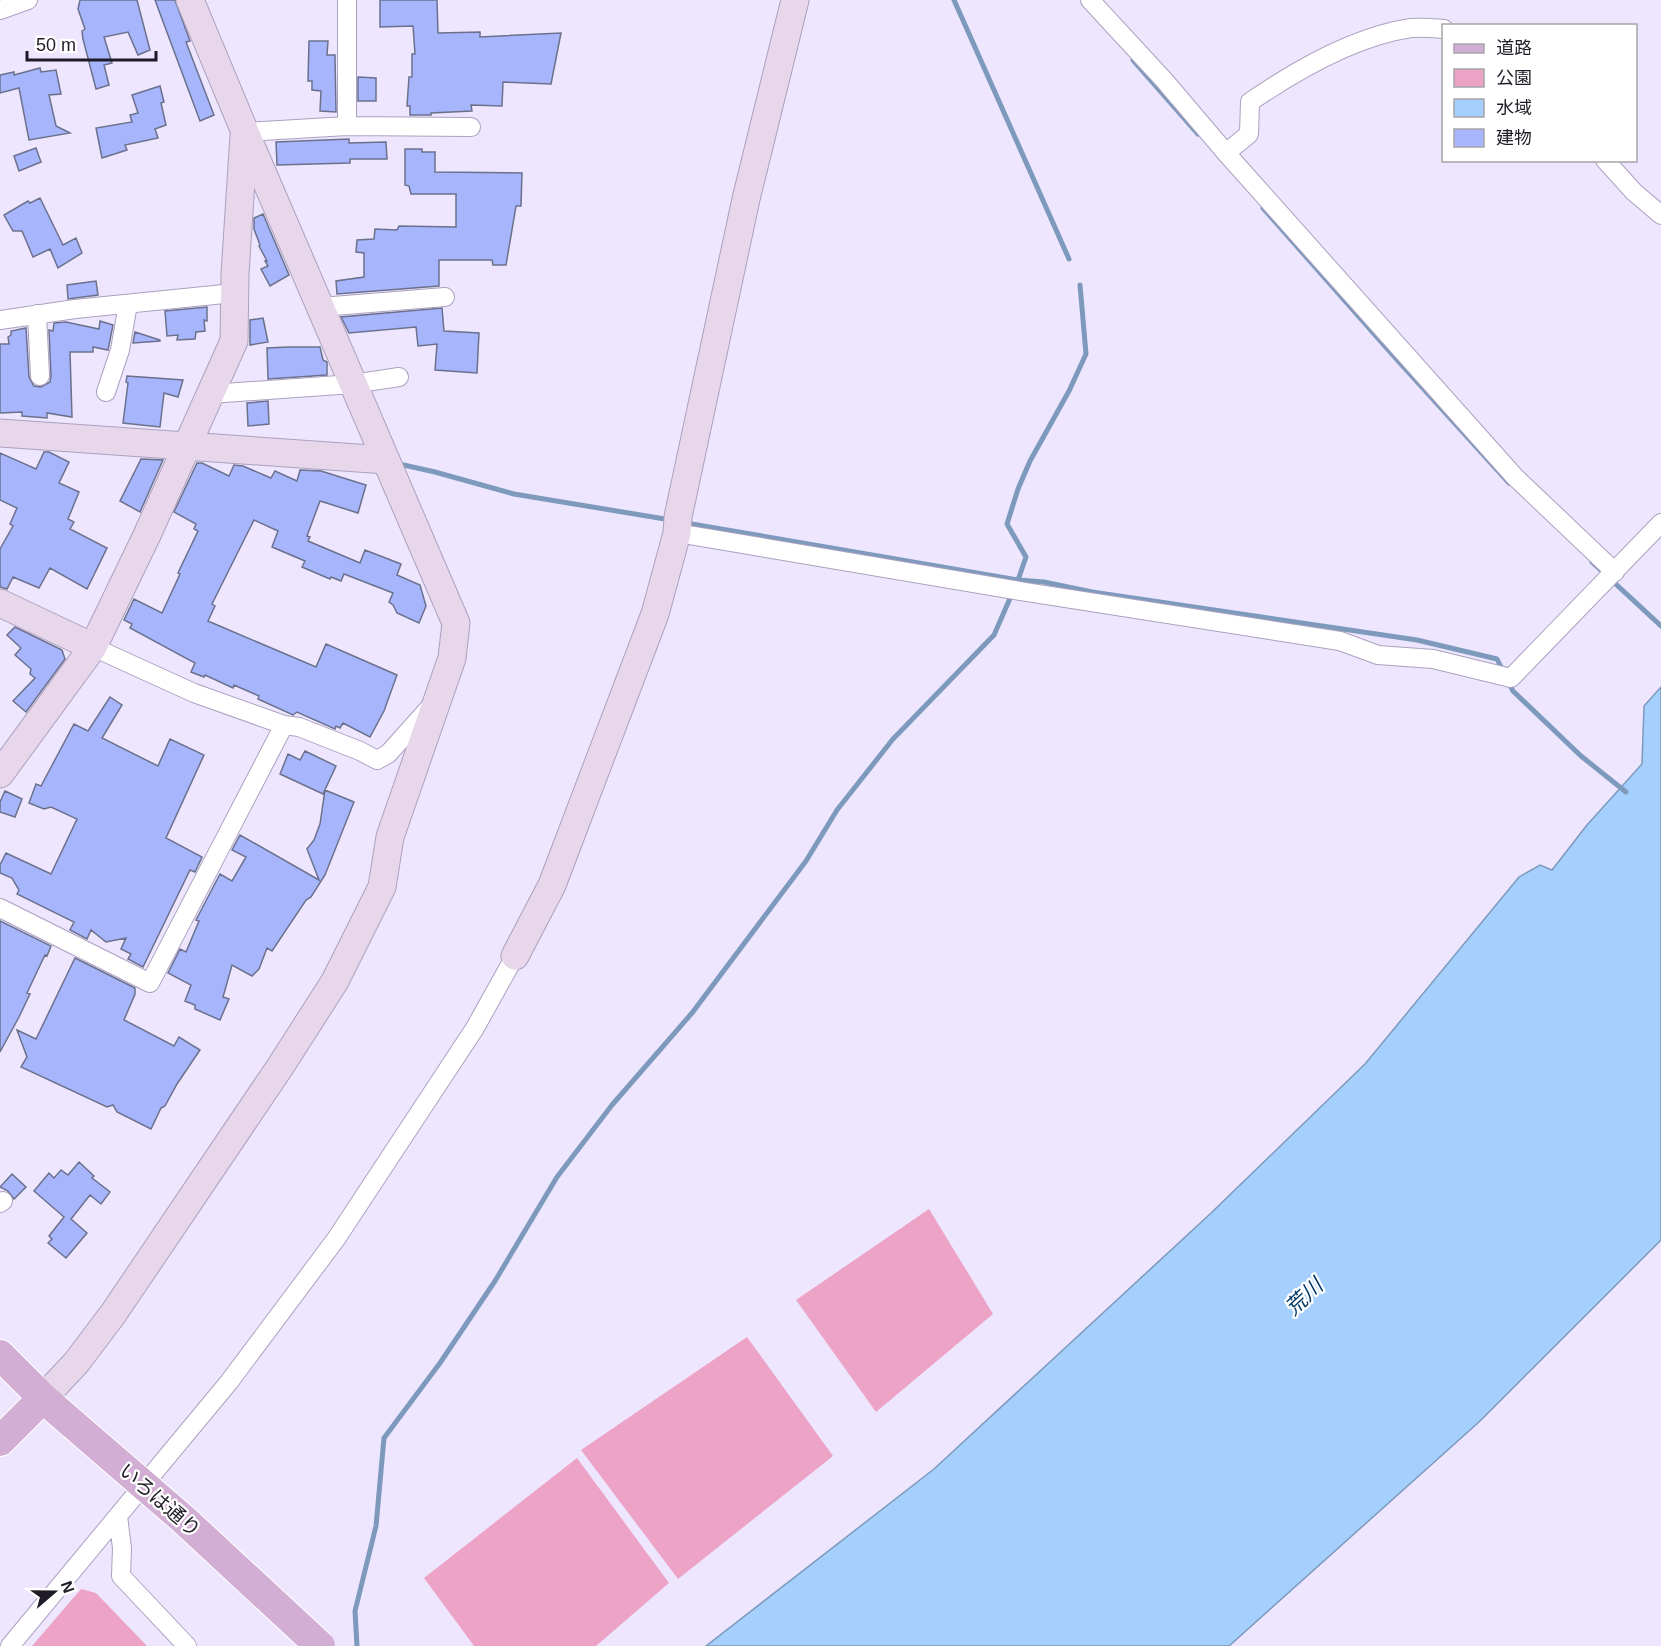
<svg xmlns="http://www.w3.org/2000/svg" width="1661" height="1646" viewBox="0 0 1661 1646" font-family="Helvetica,'Noto Sans JP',sans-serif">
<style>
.green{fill:#eca3c6}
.water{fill:#a5cffc;stroke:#7d99bc;stroke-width:1.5}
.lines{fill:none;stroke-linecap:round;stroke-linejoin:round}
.stream{stroke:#7d99bc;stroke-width:5}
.building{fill:#a7b5fc;stroke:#6b718c;stroke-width:1.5}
.street-casing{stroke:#aba1bf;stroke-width:20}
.secondary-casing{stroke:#aba1bf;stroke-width:29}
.primary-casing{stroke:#fff;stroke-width:32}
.street{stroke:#fff;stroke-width:18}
.secondary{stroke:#e8d6ea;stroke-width:27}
.primary{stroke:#d2aed4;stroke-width:30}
.primary-bridge-casing{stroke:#fff;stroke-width:32;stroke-linecap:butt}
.primary-bridge{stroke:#d2aed4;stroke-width:30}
.labels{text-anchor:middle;stroke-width:4.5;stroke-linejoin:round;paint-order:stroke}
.street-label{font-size:20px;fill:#1f1b26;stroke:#fff}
.water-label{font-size:21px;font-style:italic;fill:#023866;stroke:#fff}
</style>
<rect width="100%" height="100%" fill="#eee6ff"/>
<path class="green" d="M929,1209l64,105 -117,98 -80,-112z
M747,1337l86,119 -155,123 -97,-129z
M577,1458l92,125 -73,63h-122l-50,-68z
M81,1589l15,4 51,53h-115z"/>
<path class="water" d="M1661,687v553l-182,182 -250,224h-523l228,-177 276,-255 155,-150 154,-187 21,-12 12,5 35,-45 55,-61 2,-58z"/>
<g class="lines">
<path class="stream" d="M954,0l115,259
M1133,60l65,74
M1263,208l129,146 117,129
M399,464l36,8 79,22 157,26
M686,523l332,57 26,2 48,10 325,48 80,19 6,12
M1592,562l69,64
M1508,682l5,9 68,65 45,36
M357,1646l-2,-35 21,-85 8,-88 56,-75 55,-82 62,-104 55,-72 80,-92 114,-152 31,-51 56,-71 101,-104 24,-55 8,-23 -19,-33 11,-35 12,-28 39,-70 17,-37 -6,-69"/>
</g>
<path class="building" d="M80,0h57l13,50 -12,5 -10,-23 -24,5 8,26 -8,2 5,20 -13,4 -13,-50 -1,-8 3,-2 -7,-20z
M155,0h20l15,41 -4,1 28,73 -14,6z
M380,0h57l1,33 42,-1v5l81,-4 -10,51 -48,-2 -1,24 -31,-1 1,6 -41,2v2h-21v-9h-3l2,-29h3v-23h3l-2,-28 -33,1z
M309,41h19l-1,14h8l1,57 -16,-1 1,-20 -9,-1v-9h-4z
M40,68l1,4 15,-2 5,24 -12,1 7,31 14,7 -41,7 -10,-52 -19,5v-18l14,-3v3z
M358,77l18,1v23h-18z
M160,86l4,16 -3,1 5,22 -11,4 3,9 -33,7 2,5 -25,8 -6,-30 36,-6 -2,-7 8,-2 -6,-18z
M349,139v4l37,-1 1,17h-37v4l-73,2 -1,-23z
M36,148l5,14 -22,9 -5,-15z
M405,149h17v3h13v20l87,1 -1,33h-5l-10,59h-13l-1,-5h-53v26l-102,8 -1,-13 28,-4v-24l-8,-1 1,-12 17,-1 1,-10 22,1 2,-4 57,1v-33h-45l-2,-8 -4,-1z
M40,198l23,47 13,-7 6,15 -24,15 -8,-19 -17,8 -11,-26h-9l-9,-16 24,-14 2,2z
M263,214l26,61 -19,11 -9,-17 7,-3 -3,-5h2l-8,-15 1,-1 -6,-16v-11z
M96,281l2,14 -30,4 -1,-14z
M207,307v14l-3,-1 1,11 -9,1 -1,7 -18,1 1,-5 -11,1 -2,-25z
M442,308l2,23 35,2 -2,40 -42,-3 2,-26 -19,2 -2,-19 -67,6 -8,-16z
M263,318l5,24 -18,3v-25z
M100,321l13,4 -5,25 -15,-3v5h-23l2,65 -25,-4v5l-25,-2v-4l-22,1v-69h9l-1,-7 3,-2v-4l15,-3 3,49 5,9 7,1 9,-5 1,-6 -2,-46 4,1 1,-8 12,-1 33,7z
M135,332l25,8v1l-27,2z
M289,347h31l3,13 4,2v13l-59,4 -1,-31z
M127,376l56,4 -5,17 -14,-4 -4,34 -37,-4 5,-40 -2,-1z
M268,401l1,23 -21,2 -1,-23z
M44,452h5l20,10 -10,21 20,9 -11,27 6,3 -4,7 37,19 -20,41 -37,-21 -11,20 -26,-11 -6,12 -7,-2v-38l13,-23 -3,-2 7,-16 -17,-8v-47l36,16z
M141,459l22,1 -23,52 -20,-11z
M197,463h5l27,13 5,-11 9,1 28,12 4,-7 22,10 3,-11 21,1 45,14 -8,28 -38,-12 -13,35 3,1 -2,4 52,22 5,-13 36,14 -4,11 23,10 6,21 -7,17 -22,-10 -4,-8 -4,-3 4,-9 -49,-19 -3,7 -10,-4 -1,2 -28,-12 3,-6 -33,-14 6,-16 -24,-11 -42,84 3,2 -7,15 108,46 10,-23 71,31 -13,36 -14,26 -27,-14 -3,5 -4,-2 -1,3 -38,-17 -4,3 -35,-16 1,-3 -25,-11 -1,3 -28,-13 -1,2 -13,-5 4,-9 -65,-35 2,-4 -8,-4 10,-21 28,14 18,-39 -2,-1 20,-42 -4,-2 2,-5 -22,-12z
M15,627l47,23 3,9 -39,53 -13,-11 22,-23 -5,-4 1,-5 -16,-14 6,-7 -14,-13z
M110,697l12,8 -20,33 56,28 12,-27 34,16 -38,83 36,19 -7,15 -5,-2 -47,97 -15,-8 3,-5 -10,-5 5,-11 -20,4 -15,-12 -4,9 -17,-9 4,-8 -57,-28 2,-4 -7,-12 -12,-5v-8l6,-12 45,21 26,-55 -26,-12 -7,2 -15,-6 7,-19 5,2 33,-62 14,7z
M305,751l31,15 -13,28 -43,-20 8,-20 12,6z
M325,790l29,12 -29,73 -14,22 -5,3 -34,51 -5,-3 -8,21 -7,7 -20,-11 -9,32 6,2 -9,21 -25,-11v-4l-10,-4 6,-16 -23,-12 12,-24 6,3 13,-31 -3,-1 24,-46 12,7 14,-24 -14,-7 8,-15 79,45 -12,-31 7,-9 6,-16z
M5,791l17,8 -7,18 -15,-5v-10z
M0,921l51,25 -4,10 -2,-1 -10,21 -8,17 3,1 -11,23 -19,35z
M75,958l60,30v6l-11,26 50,26 5,-9 21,13 -23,34 -12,22 -4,2 -10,21 -34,-17 -4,-7 -6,2 -86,-40 6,-10 -10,-27 19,9z
M79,1162l15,14 -2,2 18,14 -9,12 -11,-9 -19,24 16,14 -21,25 -18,-15 4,-4 -3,-3 15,-19 -30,-26 15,-18 5,5 7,-8 7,5z
M12,1174l14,13 -12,12 -6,-8 -8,-4z"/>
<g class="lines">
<defs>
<path id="street" d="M1090,0l74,80 62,73 289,324 100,95
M0,10l28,-10
M347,126l124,1
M245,132l102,-6v-126
M1226,153l23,-19 1,-32c45,-31 106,-66 161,-74 10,-1 22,0 33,1
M1605,160l29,32 27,23
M321,307l124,-10
M37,314l3,62
M0,320l75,-11 159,-16
M106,392l14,-42 8,-46
M210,394l143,-10 46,-7
M677,533l349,59 314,49 38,14 55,4 78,19 150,-155
M93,647l101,46 90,32 15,2 61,24 17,9 11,-6 42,-47
M0,908l150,75 134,-258
M0,1203l3,-2
M118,1516l4,32 -1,28 66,70
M10,1646l219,-264 107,-143 139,-211 40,-72"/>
<path id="secondary" d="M0,433l386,27
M0,603l93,44
M0,774l93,-127 54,-112 87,-194 1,-67 9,-139
M515,956l37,-71 103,-271 22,-81 1,-16 68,-318 49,-199
M43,1398l33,-35 37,-49 167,-247 55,-86 47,-94 8,-50 62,-179 4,-35 -211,-491 -55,-132"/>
<path id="primary" d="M0,1355l43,43 31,27
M0,1441l43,-43"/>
</defs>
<use href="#street" class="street-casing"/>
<use href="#secondary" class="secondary-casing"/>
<use href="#primary" class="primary-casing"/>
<use href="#street" class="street"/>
<use href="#secondary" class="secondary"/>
<use href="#primary" class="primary"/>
<defs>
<path id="primary-bridge" d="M74,1425l109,94 137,127"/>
</defs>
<use href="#primary-bridge" class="primary-bridge-casing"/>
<use href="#primary-bridge" class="primary-bridge"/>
</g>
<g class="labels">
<g class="street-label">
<text transform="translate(160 1500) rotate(41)" y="7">いろは通り</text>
</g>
<g class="water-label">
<text transform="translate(1304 1297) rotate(-43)" y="7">荒川</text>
</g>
</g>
<rect x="1442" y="24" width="195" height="138" fill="#ffffff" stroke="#a5a4a8" stroke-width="1.5"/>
<rect x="1454" y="44" width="30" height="9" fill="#d2aed4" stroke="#a5a4a8" stroke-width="1.5"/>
<text x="1496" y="54" font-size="18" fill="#1f1b26">道路</text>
<rect x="1454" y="69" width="30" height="18" fill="#eca3c6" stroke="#a5a4a8" stroke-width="1.5"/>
<text x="1496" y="84" font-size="18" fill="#1f1b26">公園</text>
<rect x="1454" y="99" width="30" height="18" fill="#a5cffc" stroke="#a5a4a8" stroke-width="1.5"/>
<text x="1496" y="114" font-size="18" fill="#1f1b26">水域</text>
<rect x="1454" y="129" width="30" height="18" fill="#a7b5fc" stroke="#a5a4a8" stroke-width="1.5"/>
<text x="1496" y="144" font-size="18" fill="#1f1b26">建物</text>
<g transform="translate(54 1592) rotate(70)" stroke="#ffffff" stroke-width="4.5" paint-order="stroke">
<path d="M0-4.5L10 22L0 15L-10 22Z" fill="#1f1b26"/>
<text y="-9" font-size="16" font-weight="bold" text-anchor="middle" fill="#1f1b26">N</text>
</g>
<path d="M27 51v9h129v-9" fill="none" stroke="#1f1b26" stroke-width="3"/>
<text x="36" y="51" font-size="18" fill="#1f1b26" stroke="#ffffff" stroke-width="4.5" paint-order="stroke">50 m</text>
</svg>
